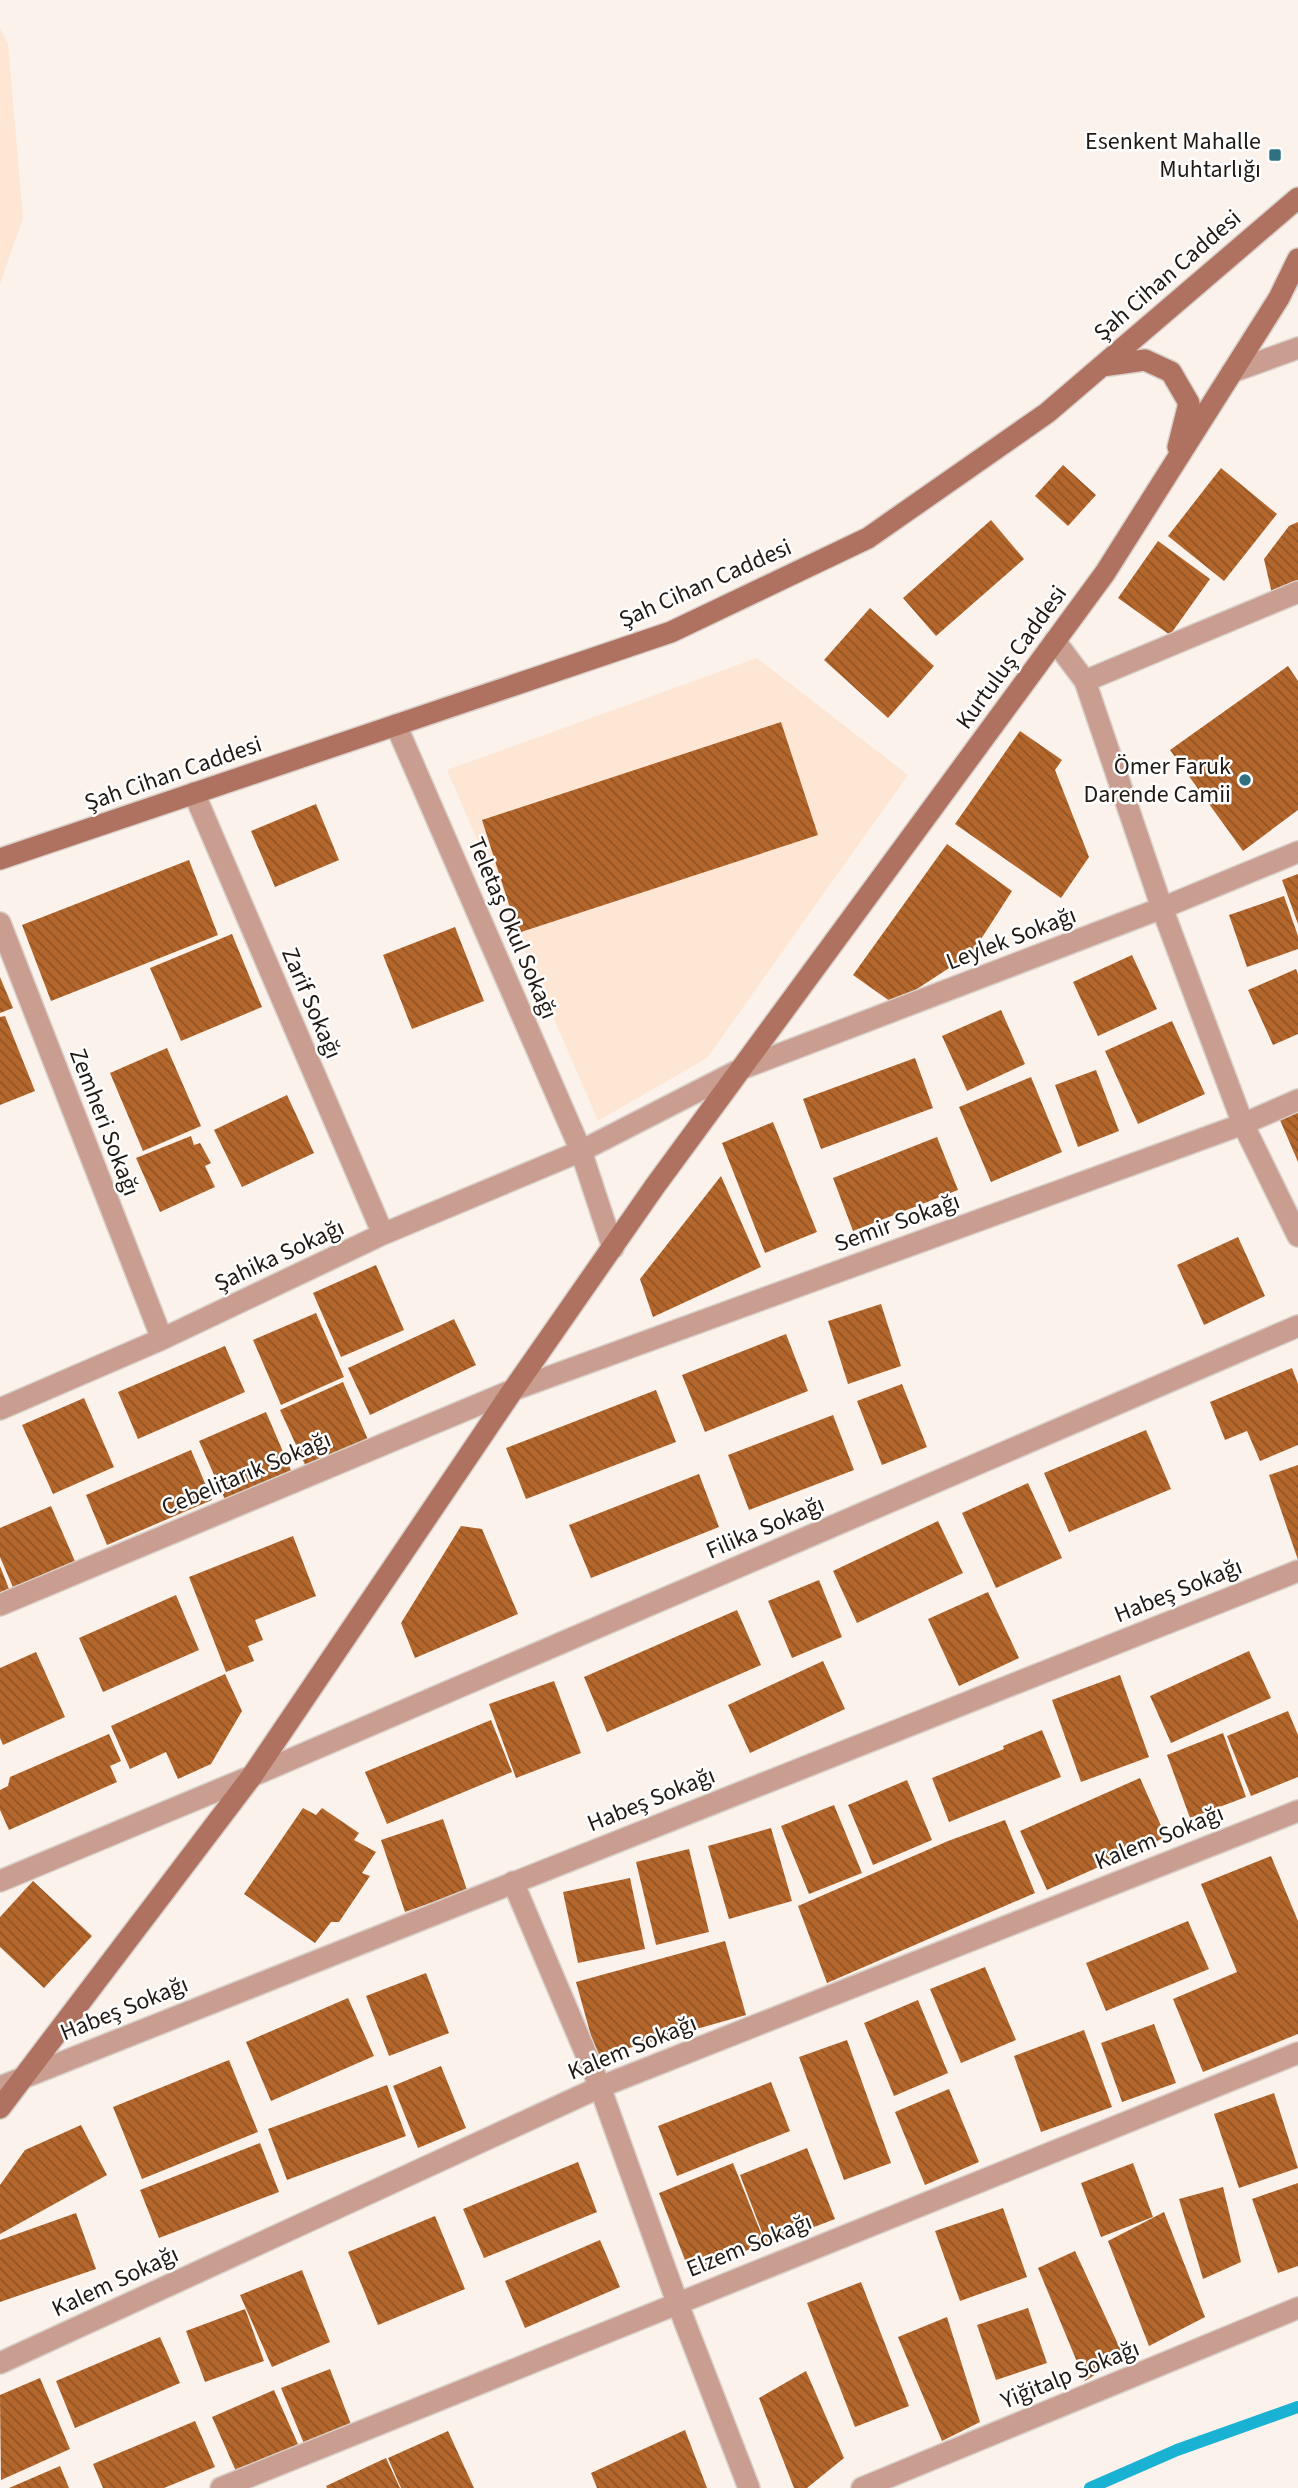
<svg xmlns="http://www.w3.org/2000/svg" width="1298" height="2488" viewBox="0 0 1298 2488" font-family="'Source Sans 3',sans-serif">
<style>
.built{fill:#fee6d4}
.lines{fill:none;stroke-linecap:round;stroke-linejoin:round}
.stream{stroke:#1ab2d3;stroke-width:12}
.building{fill:url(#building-back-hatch)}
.street-casing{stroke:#d9cfc9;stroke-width:24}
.secondary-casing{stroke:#d9cfc9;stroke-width:24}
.street{stroke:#c99d90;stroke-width:21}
.secondary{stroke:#b07260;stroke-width:21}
.poi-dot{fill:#2e7282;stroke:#fff;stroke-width:2.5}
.labels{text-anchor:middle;stroke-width:5;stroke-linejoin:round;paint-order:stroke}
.poi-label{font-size:24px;fill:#211913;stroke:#fff;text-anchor:end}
.street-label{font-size:24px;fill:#211913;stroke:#fff}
</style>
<defs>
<pattern id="building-back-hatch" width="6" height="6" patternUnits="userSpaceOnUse" patternTransform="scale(1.75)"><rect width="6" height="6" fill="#b4672c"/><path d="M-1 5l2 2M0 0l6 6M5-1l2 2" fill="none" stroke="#925424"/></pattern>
</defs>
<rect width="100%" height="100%" fill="#fcf2ec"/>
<path class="built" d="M0,29l8,15 15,174 -23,66z
M757,658l151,117 -201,283 -109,63 -151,-351z"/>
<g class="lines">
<path class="stream" d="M1090,2488l87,-38 121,-43"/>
</g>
<path class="building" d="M1063,465l33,30 -28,31 -33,-30z
M1221,468l56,46 -53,67 -56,-45z
M991,520l33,39 -88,77 -33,-38z
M1298,522v65l-25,11 -9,-39 25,-33z
M1158,541l52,38 -40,56 -52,-37z
M870,608l64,58 -46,52 -64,-58z
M1288,666l10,15v129l-55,41 -73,-101z
M781,722l37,113 -300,98 -36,-113z
M1020,731l42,29 -7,10 34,87 -28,41 -106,-74z
M316,804l23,56 -64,27 -24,-56z
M947,844l65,47 -40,62 -78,51 -41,-29z
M189,860l29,75 -167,66 -29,-76z
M1298,874v50l-16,-44z
M1284,896l14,40v13l-51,18 -18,-52z
M455,927l29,74 -72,28 -29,-74z
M232,934l30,73 -81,34 -31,-73z
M1132,955l25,54 -59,27 -25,-54z
M1296,969l2,5v60l-25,11 -25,-55z
M0,977l13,31 -13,5z
M1001,1010l24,54 -58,27 -25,-55z
M5,1016l30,75 -35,14v-88z
M1172,1021l33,73 -67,30 -33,-73z
M167,1048l34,78 -58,25 -33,-78z
M915,1058l18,50 -112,41 -18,-50z
M1096,1070l23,61 -41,16 -23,-62z
M1031,1077l31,75 -71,30 -32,-75z
M287,1095l27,58 -72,34 -28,-57z
M1298,1112v50l-18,-42z
M773,1122l44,110 -52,21 -43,-110z
M191,1136l3,9 6,-2 11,20 -6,3 10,21 -55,25 -24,-54z
M937,1137l21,53 -105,41 -20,-53z
M721,1176l40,91 -108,50 -13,-38z
M1238,1237l27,59 -61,29 -27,-60z
M376,1265l28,65 -63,27 -28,-64z
M881,1304l20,62 -53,18 -20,-63z
M316,1313l28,64 -63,28 -28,-65z
M454,1319l22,46 -106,50 -22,-47z
M786,1334l22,57 -103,41 -23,-57z
M225,1346l20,46 -107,47 -20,-47z
M1292,1368l6,16v61l-38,16 -13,-30 -22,9 -15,-38z
M343,1382l26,60 -62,27 -27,-59z
M902,1384l25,63 -45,18 -25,-64z
M656,1390l20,52 -150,57 -20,-51z
M84,1398l30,69 -61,27 -31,-69z
M266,1412l27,63 -66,29 -28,-63z
M833,1415l21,55 -105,40 -21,-55z
M1146,1430l25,59 -102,43 -25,-59z
M191,1450l21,50 -105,45 -21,-50z
M1298,1465v95l-29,-85z
M699,1474l20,53 -128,51 -22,-53z
M1028,1483l34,75 -66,30 -34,-75z
M51,1506l26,60 -62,26 -15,-35v-29z
M938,1521l25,52 -106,50 -24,-52z
M461,1526l21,3 36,85 -103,44 -14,-35z
M293,1536l23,60 -61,24 8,20 -15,6 6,15 -28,11 -37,-95z
M0,1566l11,28 -11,4z
M819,1580l23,57 -50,21 -24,-57z
M988,1592l31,66 -60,28 -31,-67z
M176,1595l23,55 -96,42 -24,-54z
M737,1610l24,55 -154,67 -23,-55z
M1249,1651l22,47 -100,45 -21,-47z
M36,1652l29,65 -62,28 -3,-7v-70z
M823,1661l22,48 -95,44 -22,-48z
M225,1674l17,37 -31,53 -33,15 -12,-27 -36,17 -19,-43z
M1120,1675l29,82 -68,25 -29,-82z
M554,1681l27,72 -65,25 -27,-74z
M1288,1711l10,24v42l-47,19 -24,-60z
M491,1720l21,52 -125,52 -22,-52z
M1042,1730l19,47 -112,45 -17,-44 72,-29 -1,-3z
M1223,1733l23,64 -56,21 -23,-63z
M109,1734l12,27 -11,5 7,16 -108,48 -9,-20v-20l8,-4 2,-9z
M1140,1778l26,59 -119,53 -27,-59z
M907,1780l25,60 -59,25 -25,-60z
M834,1805l28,68 -53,21 -28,-68z
M303,1808l13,7 6,-7 37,25 -5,7 22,12 -14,21 8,3 -31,46h-8l-16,21 -71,-49z
M443,1819l24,71 -62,22 -24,-72z
M1005,1820l30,73 -208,90 -29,-77 150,-65z
M771,1828l21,73 -63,18 -21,-73z
M689,1849l20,83 -53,13 -20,-83z
M1271,1856l27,65v113l-95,38 -30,-73 64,-27 -36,-88z
M630,1878l15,71 -67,14 -15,-71z
M33,1881l59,55 -48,52 -44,-41v-30z
M1188,1921l21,48 -103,42 -20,-48z
M725,1941l21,74 -149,42 -21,-75z
M985,1967l31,73 -55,23 -31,-74z
M426,1973l23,60 -60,23 -23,-60z
M348,1998l26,58 -103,45 -25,-59z
M918,2000l30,73 -54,23 -30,-73z
M1154,2024l22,59 -54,19 -21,-59z
M1084,2030l28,77 -71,25 -27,-76z
M847,2040l44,123 -47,17 -45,-123z
M229,2060l29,72 -116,47 -29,-72z
M441,2066l25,62 -48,20 -25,-62z
M771,2082l19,49 -113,45 -19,-50z
M387,2085l19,51 -119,44 -19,-51z
M949,2089l30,73 -54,23 -30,-73z
M1274,2093l24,75 -59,20 -25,-74z
M81,2125l26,50 -107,59v-49l25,-35z
M260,2143l19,49 -120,46 -19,-48z
M807,2148l28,71 -68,26 -27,-70z
M578,2162l19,50 -113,46 -21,-49z
M733,2163l32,80 -75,30 -31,-80z
M1133,2163l20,54 -52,20 -20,-54z
M1298,2183v83l-20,7 -26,-74z
M1223,2187l18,75 -38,17 -24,-80z
M1003,2208l24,69 -67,24 -25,-70z
M1164,2212l41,105 -56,29 -41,-105z
M76,2213l20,56 -96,33v-62z
M435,2216l30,73 -87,36 -30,-73z
M600,2240l20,47 -95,41 -20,-47z
M1075,2251l49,106 -39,24 -47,-113z
M302,2270l28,72 -58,25 -32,-72z
M861,2282l48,124 -54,21 -48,-124z
M1028,2308l19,55 -51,17 -19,-55z
M245,2309l19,52 -59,21 -19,-51z
M947,2317l33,105 -38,19 -44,-104z
M160,2337l20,46 -105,45 -19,-47z
M330,2369l22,58 -47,19 -24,-58z
M806,2371l38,87 -37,30h-13l-35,-90z
M40,2378l30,71 -69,31 -1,-85z
M274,2390l27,61 -62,27 -27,-61z
M195,2421l20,46 -51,21h-61l-10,-24z
M685,2430l22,58h-110l-6,-15z
M448,2431l26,57h-73l-13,-30z
M386,2458l14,30h-73l-1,-2z
M60,2466l9,22h-60z"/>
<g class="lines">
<defs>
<path id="street" d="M1232,372l66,-24
M1055,641l30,40 77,227 81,216 55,112
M1085,681l213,-89
M396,725l185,426 32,97
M194,793l189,441
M0,923l162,416
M0,1409l162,-70 221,-105 198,-83 160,-82 421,-161 136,-56
M0,1605l513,-215 730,-266 55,-24
M0,1881l252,-105 1046,-450
M513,1882l87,205 77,215 72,186
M0,2087l1298,-516
M0,2363l600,-276 698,-276
M221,2488l1077,-435
M862,2488l436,-180"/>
<path id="secondary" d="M1102,366l43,-6 26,12 18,31 -11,44
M0,859l671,-227 197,-94 179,-125 251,-215
M0,2108l252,-332 261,-386 142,-204 450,-613 174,-275 19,-39"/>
</defs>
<use href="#street" class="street-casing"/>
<use href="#secondary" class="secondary-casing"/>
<use href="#street" class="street"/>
<use href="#secondary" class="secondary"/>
</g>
<g class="poi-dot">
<rect x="1268" y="148" width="14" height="14" rx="3.5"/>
<circle cx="1245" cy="780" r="7"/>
</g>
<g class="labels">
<g class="poi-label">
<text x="1261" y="149">Esenkent Mahalle<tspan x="1261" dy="28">Muhtarlığı</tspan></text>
<text x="1231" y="774">Ömer Faruk<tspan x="1231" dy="28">Darende Camii</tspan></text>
</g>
<g class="street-label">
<text transform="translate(1167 275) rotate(-41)" y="8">Şah Cihan Caddesi</text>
<text transform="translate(705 583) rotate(-24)" y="8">Şah Cihan Caddesi</text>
<text transform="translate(1011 657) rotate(-54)" y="8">Kurtuluş Caddesi</text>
<text transform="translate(173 773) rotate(-19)" y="8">Şah Cihan Caddesi</text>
<text transform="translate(513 928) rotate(67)" y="8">Teletaş Okul Sokağı</text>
<text transform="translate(1011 938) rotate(-21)" y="8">Leylek Sokağı</text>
<text transform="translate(312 1003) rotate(67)" y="8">Zarif Sokağı</text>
<text transform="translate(105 1122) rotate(69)" y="8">Zemheri Sokağı</text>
<text transform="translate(897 1222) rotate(-20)" y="8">Semir Sokağı</text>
<text transform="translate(279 1255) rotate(-25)" y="8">Şahika Sokağı</text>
<text transform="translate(246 1473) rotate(-23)" y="8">Cebelitarık Sokağı</text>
<text transform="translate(765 1527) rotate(-23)" y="8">Filika Sokağı</text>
<text transform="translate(1178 1590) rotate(-22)" y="8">Habeş Sokağı</text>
<text transform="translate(651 1799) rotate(-22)" y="8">Habeş Sokağı</text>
<text transform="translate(1159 1837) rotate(-22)" y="8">Kalem Sokağı</text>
<text transform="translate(124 2008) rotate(-22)" y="8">Habeş Sokağı</text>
<text transform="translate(632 2047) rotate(-22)" y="8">Kalem Sokağı</text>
<text transform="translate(749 2245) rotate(-22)" y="8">Elzem Sokağı</text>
<text transform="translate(115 2281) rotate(-25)" y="8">Kalem Sokağı</text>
<text transform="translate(1070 2374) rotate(-22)" y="8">Yiğitalp Sokağı</text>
</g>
</g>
</svg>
